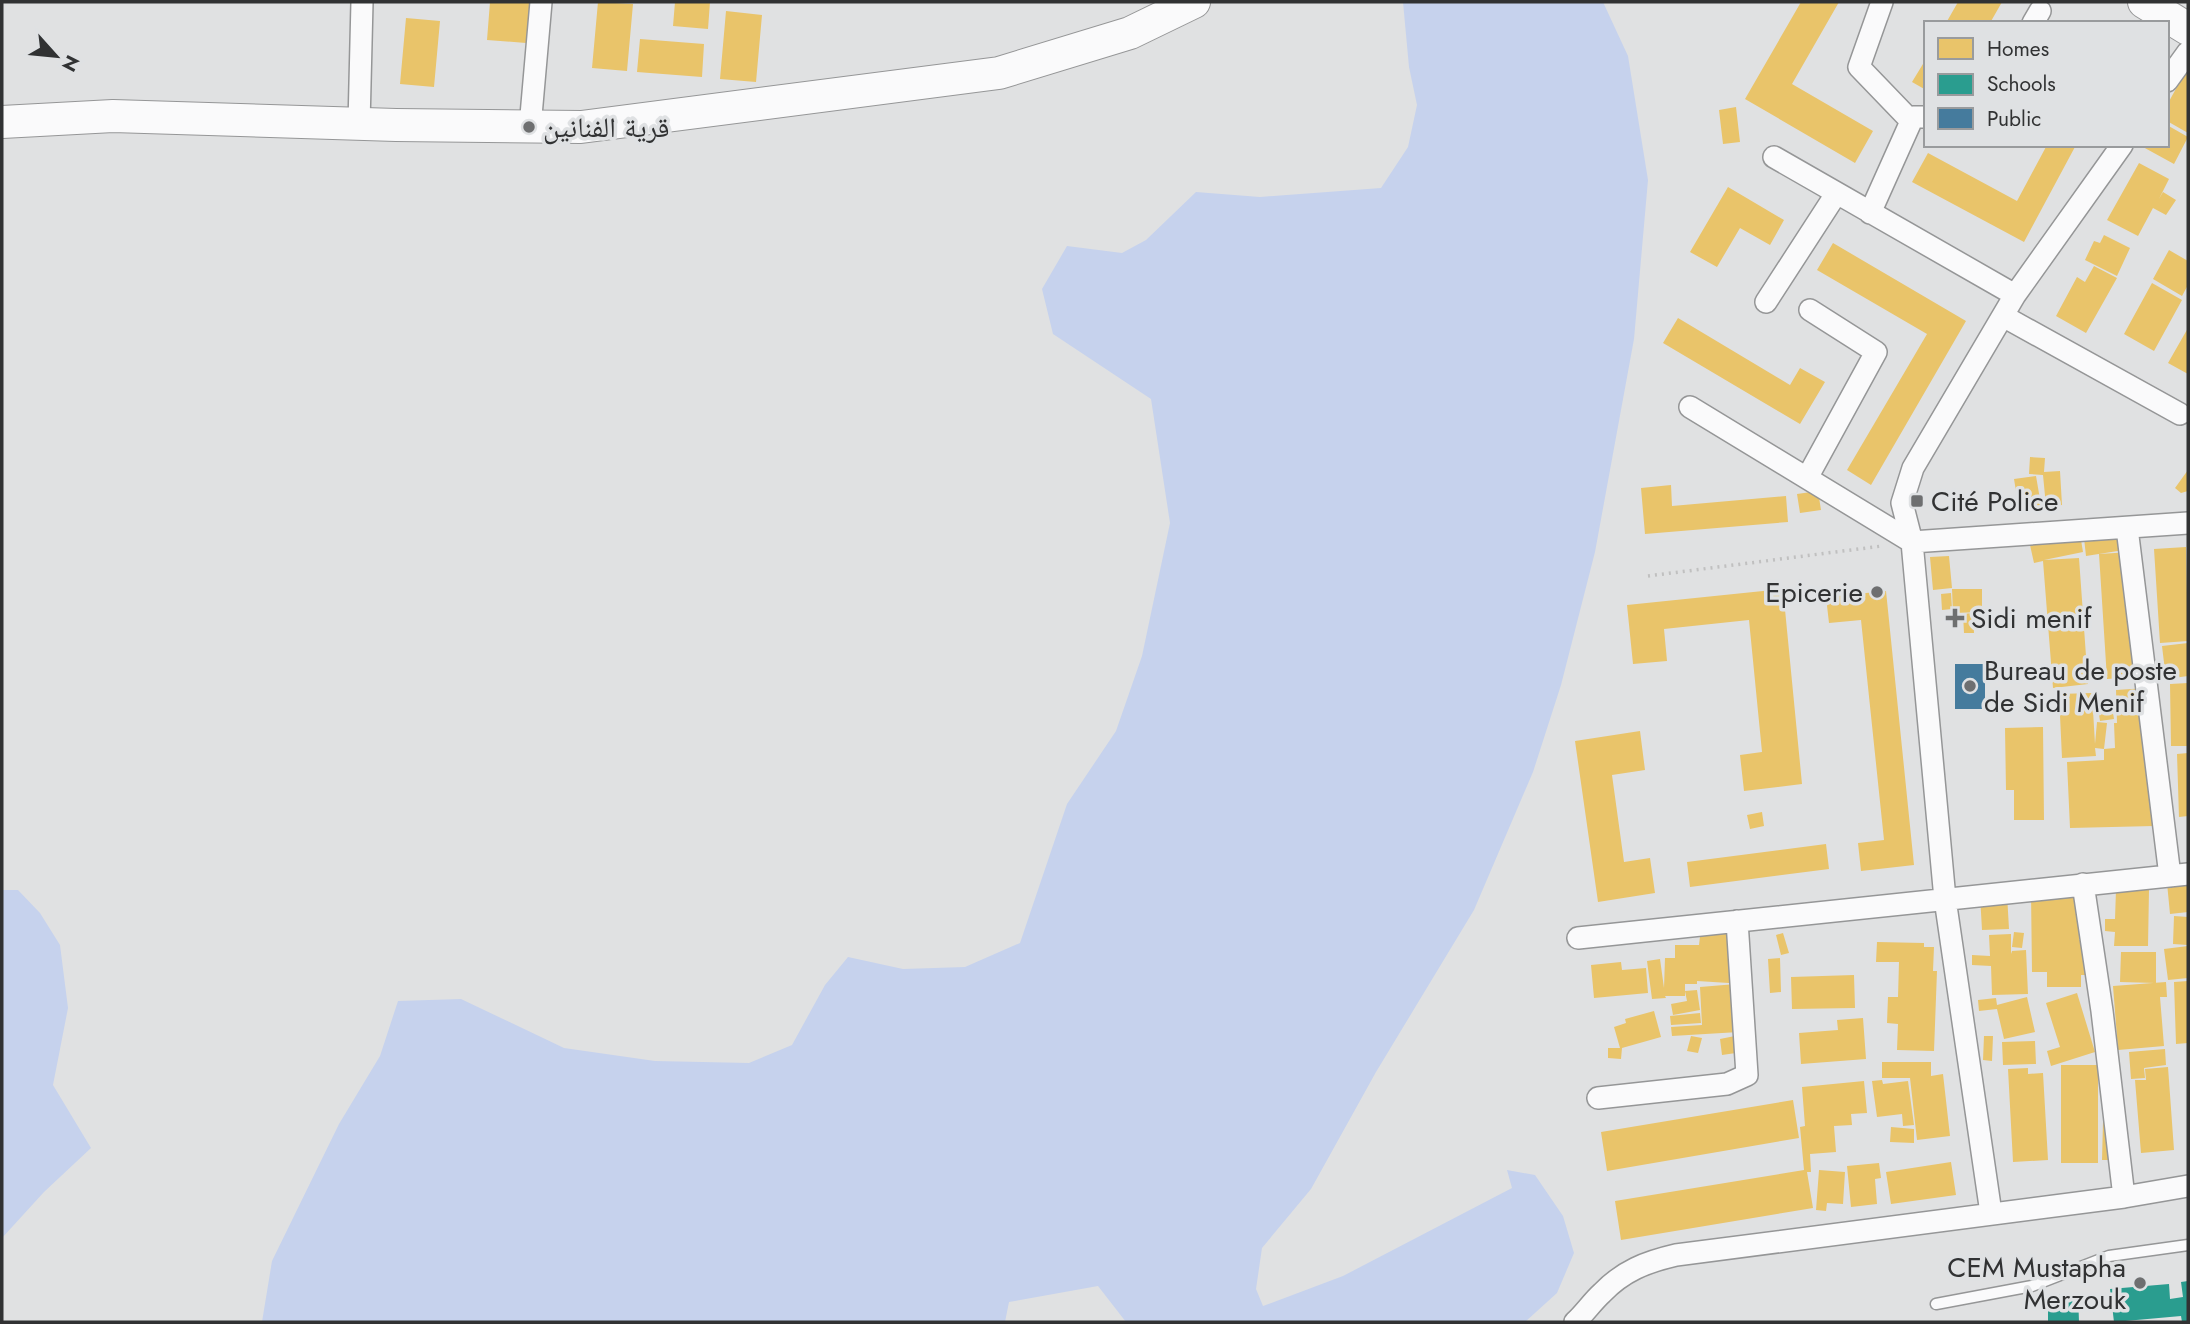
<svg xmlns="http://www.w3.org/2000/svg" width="2190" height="1324" viewBox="0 0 2190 1324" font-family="Jost,'Noto Naskh Arabic',sans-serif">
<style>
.green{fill:#c6d2ed}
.homes{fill:#e9c46a}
.schools{fill:#2a9d8f}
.public{fill:#457b9d}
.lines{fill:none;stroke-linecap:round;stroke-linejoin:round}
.lane-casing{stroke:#959697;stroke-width:13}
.street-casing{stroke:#959697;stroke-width:24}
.secondary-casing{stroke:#959697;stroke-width:34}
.path{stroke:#c0c0c0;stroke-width:3.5;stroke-dasharray:2 5;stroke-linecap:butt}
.lane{stroke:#fafafb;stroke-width:10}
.street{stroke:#fafafb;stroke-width:21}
.secondary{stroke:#fafafb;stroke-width:32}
.poi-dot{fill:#6e6f70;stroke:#dfe1e3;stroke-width:2.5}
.labels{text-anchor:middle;stroke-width:7;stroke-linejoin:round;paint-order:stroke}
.poi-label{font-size:28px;fill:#313233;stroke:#dfe1e3;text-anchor:start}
</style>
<rect width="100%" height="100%" fill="#e0e1e2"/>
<path class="green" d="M1403,2h200l25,54 20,124 -14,159 -39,213 -34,133 -28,87 -59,138 -98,162 -65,117 -49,59 -6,41 7,17 80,-30 169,-88 -5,-18 28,5 28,41 11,37 -17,40 -32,29h-399l-28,-36 -89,16 -4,20h-743l10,-61 67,-137 41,-68 18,-55 63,-2 103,49 91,13 94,2 43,-18 33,-60 23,-28 55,12 62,-2 55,-24 47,-139 49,-73 26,-75 28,-133 -19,-124 -98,-65 -11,-45 25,-43 55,7 24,-13 50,-48 64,5 121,-9 27,-41 9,-42 -8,-38z
M2,890h16l22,23 20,32 8,63 -15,77 38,63 -47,44 -42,46z"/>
<path class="homes" d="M490,2h40l-4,41 -39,-3z
M598,2l35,2 -6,67 -35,-3z
M675,2h35l-2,27 -35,-3z
M1801,2h38l-47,82 81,47 -18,32 -110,-64z
M1958,2h44l-12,21h-44z
M726,11l36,4 -6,67 -36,-3z
M406,18l34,3 -6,66 -34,-3z
M640,39l64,5 -2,33 -65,-5z
M1926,59v31l-14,-8z
M2188,67v66l-21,-12v-16z
M1736,107l4,35 -17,2 -4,-34z
M2167,125l21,12 -14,27 -31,-17 1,-2h23z
M2047,145h29l-52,97 -112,-60 16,-29 89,48z
M2139,163l30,16 -10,20 4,-7 13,8 -10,15 -13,-7 -15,28 -31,-16z
M1728,187l56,33 -14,25 -30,-17 -23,39 -27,-15z
M2104,235l26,13 -13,28 -32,-16 9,-19 6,2z
M1833,243l133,78 -95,164 -24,-15 80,-136 -110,-64z
M2169,250l19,11v24l-6,11 -29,-17z
M2094,266l23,12 -31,55 -30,-17 21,-39 8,5z
M2152,283l30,17 -28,51 -30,-17z
M1678,318l112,67 10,-17 25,14 -25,42 -137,-81z
M2188,328v46l-20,-11z
M2030,457l15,1 -1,14 16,-1 2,34 -16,1 -3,-31 -14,-1z
M2188,470v21l-7,2 -6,-5z
M2036,476l5,29 -22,4 -5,-30z
M1671,485l1,21 114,-10 2,26 -143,12 -4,-46z
M1818,491l3,19 -21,3 -3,-19z
M2122,532l2,18 -38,6 -2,-18z
M2080,534l3,18 -39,8 35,-2 9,126 -35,4 -10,-127 -9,2 -4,-18z
M2186,547l2,94 -28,2 -6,-94z
M2131,552l8,125 -32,2 -8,-125z
M1949,556l3,32 -19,2 -3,-33z
M1783,589l19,195 -58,7 -4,-36 22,-3 -13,-132 -85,9 3,32 -34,3 -6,-59z
M1952,589h30v23l-29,1z
M1886,591l28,274 -53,6 -3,-28 26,-3 -23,-220 -32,3 -3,-26z
M1951,593l1,16 -10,1 -1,-16z
M1973,613l1,20h-10l-1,-19z
M2188,643v33l-22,3 -4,-33z
M2188,683v63h-17l-1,-62z
M2147,688l7,138 -84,2 -3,-66 37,-2v-11l11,-1 -1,-25h3l-1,-33z
M2092,693l3,51 2,-22 10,1 -3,26 -9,-1 1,8 -34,2 -3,-64z
M2112,706l2,13 -14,2 -2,-13z
M2043,727l1,93h-30v-30h-8l-1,-62z
M1640,731l5,39 -33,5 12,87 26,-4 5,35 -57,9 -23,-161z
M2188,753v63l-9,1 -2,-63z
M1762,812l2,14 -14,3 -3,-14z
M1826,844l3,25 -139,18 -3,-25z
M2188,881v31l-18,2 -3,-31z
M2116,890h33l-1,56h-34l1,-14 -10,-1v-12h10z
M2078,892l1,48h8l7,35h-13v12h-34v-15h-15l-1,-79z
M2007,894l2,35 -27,1 -2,-35z
M2174,916l14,1v28l-15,-1z
M1701,928l32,3 -4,52 -32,-2v3h-12v12h-20l1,2 -14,1 -5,-38 13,-2 4,29 1,-30h10v-13h24z
M2014,932l10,1 -2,15 -10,-1z
M1783,933l6,20 -8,2 -5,-20z
M2011,934v20l1,-3 14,-1 2,44 -36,1 -1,-29 -19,-1v-10l18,1 -1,-21z
M1877,942l47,1v4h10l-1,24h4l-3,80 -37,-1 1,-26 -11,-1 1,-26h10l1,-35h-23z
M2188,946v32l-20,2 -4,-31z
M2121,952h35v31l-36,-1z
M1780,958l1,34 -11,1 -2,-34z
M1621,962l1,8 24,-2 2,25 -54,5 -3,-33z
M1854,975l1,33 -63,1 -1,-32z
M2188,981v62l-12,1 -2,-62z
M2166,982l1,15h-7l4,49 -46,4 -5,-64z
M1736,984l3,48 -67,4 -1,-9 31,-2 -2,-38z
M1697,990l3,20 -27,5 -2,-11 16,-3 -2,-10z
M2077,993l18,59 -44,14 -4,-15 13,-4 -14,-44z
M2027,997l8,35 -31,7 -7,-30 -18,2 -1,-11 18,-2 1,7z
M1654,1011l7,26 -39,11 -1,11 -13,-1v-10h12l-6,-21 12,-4 -1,-4z
M1700,1013l1,10 -30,2 -1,-9z
M1863,1018l3,41 -65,5 -2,-31 39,-3 -1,-10z
M1740,1035l3,17 -21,3 -2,-16z
M1691,1036l11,2 -4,15 -11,-2z
M1984,1036h9l-1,25 -9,-1z
M2035,1041l1,23 -33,1 -1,-23z
M2165,1049l1,16 -22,3 1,10 -14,1 -2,-27z
M1882,1062h49v14l12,-2 7,62 -33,4 -7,-62h-28z
M2061,1065h37v98h-37z
M2168,1067l6,83 -33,3 -6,-73h11l-1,-11z
M2028,1068v6l15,-1 5,87 -35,2 -5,-93z
M1882,1080l1,4 25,-3 6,44 -11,1 -1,-12 -25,3 -5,-36z
M1864,1081l3,32 -16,1 1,11 -18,1 2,26 -26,2 1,18h-4l6,36 -192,32 -6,-39 189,-31 -4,-43 5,-1 -3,-39z
M1793,1100l6,38 -192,33 -6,-39z
M2103,1122l15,1 -2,37h-14z
M1891,1127l23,2v14l-24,-1z
M1951,1162l5,33 -65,9 -5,-32z
M1879,1163l2,15 -6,1 2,25 -26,3 -4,-41z
M1819,1170l26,2 -2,32 -16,-1 -1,8 -10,-1z"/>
<path class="schools" d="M2188,1281v41h-6l-1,-6 -67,6 -4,-33 59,-5 1,15 13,-2 -2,-15z
M2078,1294l1,28h-31v-27z"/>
<path class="public" d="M1955,664h30v45h-30z"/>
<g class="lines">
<defs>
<path id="lane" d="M1936,1304l96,-18 77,-30 79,-11"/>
<path id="street" d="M1882,2l-23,65 52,54
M2033,23l7,-12
M2167,81l21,-29
M359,124l3,-122
M530,127l11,-125
M1774,157l241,138
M1870,213l43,-96h13
M1766,302l70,-108
M2003,316l177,98
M1690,407l222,135 276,-19
M1807,478l69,-126 -66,-42
M2127,528l43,348
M2083,884l19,127 22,186
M1578,938l610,-64
M1598,1098l129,-14 20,-9 -10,-154
M1991,1213l-46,-314 -33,-357 -10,-39 11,-35 102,-173 107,-150
M1575,1322c10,-9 17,-20 27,-29 21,-22 44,-31 74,-38l448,-58 64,-11"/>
<path id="secondary" d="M2144,2l44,27
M2,122l111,-6 283,9 185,2 418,-54 131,-40 64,-31"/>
</defs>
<use href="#lane" class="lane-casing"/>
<use href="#street" class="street-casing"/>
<use href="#secondary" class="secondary-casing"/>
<path class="path" d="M1648,576l234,-30"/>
<use href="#lane" class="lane"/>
<use href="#street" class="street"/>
<use href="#secondary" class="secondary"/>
</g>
<g class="poi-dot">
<circle cx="529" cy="127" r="7"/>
<rect x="1910" y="494" width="14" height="14" rx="3.5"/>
<circle cx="1877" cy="592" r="7"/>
<path d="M1951.5 607.5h7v7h7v7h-7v7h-7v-7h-7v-7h7z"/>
<circle cx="1970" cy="686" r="7"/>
<circle cx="2140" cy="1283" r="7"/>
</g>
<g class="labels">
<g class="poi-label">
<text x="543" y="137">قرية الفنانين</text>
<text x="1931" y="511">Cité Police</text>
<text x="1863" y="602" text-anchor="end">Epicerie</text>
<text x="1971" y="628">Sidi menif</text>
<text x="1984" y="680">Bureau de poste<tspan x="1984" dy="32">de Sidi Menif</tspan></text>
<text x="2126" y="1277" text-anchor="end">CEM Mustapha<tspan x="2126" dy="32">Merzouk</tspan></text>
</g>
</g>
<rect width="2190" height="1324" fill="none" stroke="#313233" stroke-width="7"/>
<rect x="1924" y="21" width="245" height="126" fill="#dfe1e3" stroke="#999b9d" stroke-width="2"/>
<rect x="1938" y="38" width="35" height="21" fill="#e9c46a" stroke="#999b9d" stroke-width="2"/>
<text x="1987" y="56" font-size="21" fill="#313233">Homes</text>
<rect x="1938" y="74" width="35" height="21" fill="#2a9d8f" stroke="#999b9d" stroke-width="2"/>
<text x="1987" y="91" font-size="21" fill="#313233">Schools</text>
<rect x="1938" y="108" width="35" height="21" fill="#457b9d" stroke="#999b9d" stroke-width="2"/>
<text x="1987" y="126" font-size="21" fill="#313233">Public</text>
<g transform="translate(56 56) rotate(117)" stroke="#dfe1e3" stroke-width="5" paint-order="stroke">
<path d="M0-5L12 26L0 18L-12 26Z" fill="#313233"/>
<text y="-10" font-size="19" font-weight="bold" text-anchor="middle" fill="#313233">N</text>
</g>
</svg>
